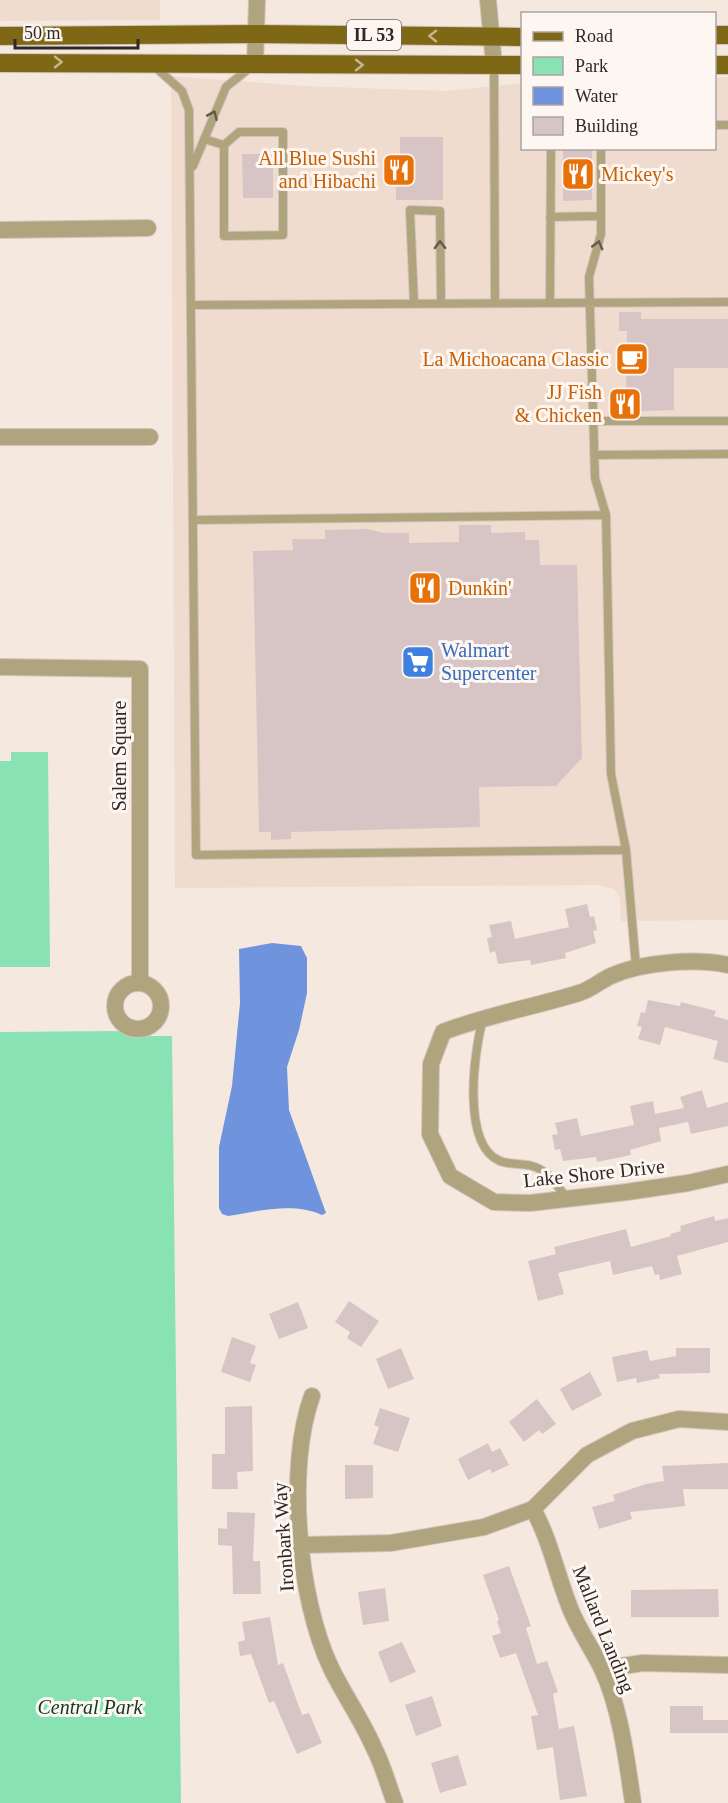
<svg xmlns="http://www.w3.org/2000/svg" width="728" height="1803" viewBox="0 0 728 1803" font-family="Georgia,serif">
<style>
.built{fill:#f0dcce}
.green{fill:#89e2b3}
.water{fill:#6f94dd}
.building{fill:#d6c5c4}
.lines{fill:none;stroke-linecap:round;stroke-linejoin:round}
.lane-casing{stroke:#d1c6be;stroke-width:10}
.street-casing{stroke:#d1c6be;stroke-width:18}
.primary-casing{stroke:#d1c6be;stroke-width:20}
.lane{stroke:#b0a47f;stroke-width:8}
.street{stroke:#b0a47f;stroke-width:16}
.primary{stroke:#7f6815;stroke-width:18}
.oneway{stroke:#c5b68e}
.oneway2{stroke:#625a4a}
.labels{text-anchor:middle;stroke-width:6;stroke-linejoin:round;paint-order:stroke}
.shield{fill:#fef6f1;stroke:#6c6663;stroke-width:1.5}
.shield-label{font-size:18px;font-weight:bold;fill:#2e2926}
.food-label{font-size:20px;fill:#c56008;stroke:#fef6f1;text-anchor:end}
.shop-label{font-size:20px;fill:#366cbe;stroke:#fef6f1;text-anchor:start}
.street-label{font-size:20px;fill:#2e2926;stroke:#fef6f1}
.park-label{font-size:20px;font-style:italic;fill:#0d3925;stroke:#fef6f1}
</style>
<rect width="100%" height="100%" fill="#f5e8df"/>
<path class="built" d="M0,0h160v20l-160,1z
M171,76l133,10 141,5 77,-8v65h192l1,-70 13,-1v843l-107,1 -1,-23 -6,-9 -16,-4 -423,3z"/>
<path class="green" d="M11,752h37l2,215h-50v-206h11z
M121,1031l7,5h44l9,767h-181v-771z"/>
<path class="water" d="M272,943l29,3 6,12v35l-8,37 -12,37 2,43 37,103 -4,2c-28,-13 -64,-4 -94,1l-6,-2 -3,-6v-61l13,-61 8,-83 -1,-54z"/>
<path class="building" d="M400,137h43v63h-47v-19h-4l-1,-26h9z
M563,148h29v52l-29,1z
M242,154h31v44h-30z
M619,312h22v7h87v49h-54v42l-53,2v-14h5l1,-67h-8z
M459,525h32v8l34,-1v8h14l1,25h37l5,193 -26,28 -77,1 1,40 -189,5v7l-20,1v-8h-12l-6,-281 40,-1 -1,-11h33v-9l43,-1 15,4h26v10l50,-1z
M587,904l3,13 4,-1 3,14 -4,1 3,12 -31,10 1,5 -35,7 -1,-5 -32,4 -3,-13 -5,2 -3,-15 5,-1 -3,-12 22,-4 4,18 54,-12 -4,-18z
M648,1000l32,6 1,-4 35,9 -2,5 14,4v43l-15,-4 5,-18 -53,-14 -5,18 -22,-6 4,-12 -5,-1 4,-14 4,1z
M702,1090l5,18 21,-6v24l-37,8 -3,-12 -29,6 2,13 -31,9 1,5 -34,7 -1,-5 -33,4 -3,-12 -5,1 -3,-15 6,-1 -3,-11 22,-5 4,18 53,-11 -4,-19 23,-5 2,13 29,-6 -4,-11z
M714,1216l1,5 13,-3v24l-51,14 5,18 -22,6 -1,-6 -4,1 -3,-9 -39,9 -3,-14 -52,12 6,21 -26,7 -10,-40 28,-7 -2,-7 72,-18 5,18 40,-11 -1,-2 11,-3 -1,-5z
M349,1301l30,20 -18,26 -14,-9 3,-6 -15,-10z
M298,1302l10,26 -29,11 -10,-25z
M232,1337l24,9 -6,17 6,2 -6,17 -29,-10z
M401,1348l13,31 -26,10 -12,-30z
M676,1348h34v25l-51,1 1,4 -23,5 -1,-5 -19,4 -5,-25 35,-7 3,11 26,-5z
M590,1372l12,23 -30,16 -12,-22z
M537,1399l19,25 -14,10 -3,-4 -15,12 -15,-20z
M252,1406l1,65 -16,1 1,17h-26v-35h13v-47z
M380,1408l30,10 -12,34 -25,-8 6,-17 -5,-2z
M488,1443l4,9 8,-4 9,17 -17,8 -2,-4 -22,11 -10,-21z
M728,1463v26h-45l2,17 -55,6 2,7 -33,10 -7,-22 23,-6 -2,-6 33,-11 18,-3 -2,-15z
M345,1465h28v33l-28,1z
M227,1512l28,1 -2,48h7l1,33h-28l-1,-48 -14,-1v-17l9,1z
M509,1566l22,60 -5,2 11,36 10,-3 11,31 -5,2 6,35 15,-3 13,70 -27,4 -7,-53 -16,3 -6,-34 7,-1 -22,-62 -16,5 -8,-22 9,-3 -4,-12 2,-1 -16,-45z
M385,1588l4,33 -26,4 -5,-33z
M718,1589l1,28h-88v-27z
M270,1617l8,48 5,-2 19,52 7,-2 13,30 -25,11 -23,-53 -5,2 -18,-49 -11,2 -2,-14 7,-2 -3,-18z
M402,1642l14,30 -26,11 -12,-31z
M432,1696l10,30 -26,10 -11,-31z
M670,1706h33v14h25v13h-58z
M458,1755l9,30 -27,8 -9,-30z"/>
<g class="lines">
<defs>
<path id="lane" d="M494,65l1,238
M154,66l28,25 7,19 7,745 430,-5 10,117
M714,125h14
M239,132h44v103l-59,1v-91z
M204,139l20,6
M601,148v86l-12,43 6,201 11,37 5,259 15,76
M193,166l33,-79 26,-21
M550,217l51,-1
M550,303l1,-155
M414,304l-4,-94 30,1 1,92
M192,305l536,-3
M594,421h134
M595,455l133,-1
M194,520l412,-5
M483,1019c-9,32 -22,126 17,142 9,4 22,2 32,5 18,5 24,20 36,33"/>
<path id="street" d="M488,0l6,65
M255,64l2,-64
M0,230l148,-2
M0,437h150
M0,667l140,2v314
M728,965c-33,-7 -86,-3 -117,11 -11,5 -21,14 -32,17 -45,14 -92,22 -136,39l-12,32 -1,70 20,42 44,26 36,1 97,-11 61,-9 40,-9
M115 1006a23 23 0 1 1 46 0a23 23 0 1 1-46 0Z
M312,1396c-26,71 -14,203 19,272 13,27 31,52 43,80 9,17 14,37 21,55
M533,1509c18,33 23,64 37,99 8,21 22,40 32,61 18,38 25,92 31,134
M301,1545l90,-2 93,-16 49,-18 54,-54 45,-24 47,-12 49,3
M602,1669l41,-6 85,2"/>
<path id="primary" d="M714,35h14
M0,36l256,-2 266,3
M0,63l522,2
M714,65h14"/>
</defs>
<use href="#lane" class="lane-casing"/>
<use href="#street" class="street-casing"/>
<use href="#primary" class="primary-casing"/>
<use href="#lane" class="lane"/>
<use href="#street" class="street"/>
<use href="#primary" class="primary"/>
</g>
<defs><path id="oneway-chevron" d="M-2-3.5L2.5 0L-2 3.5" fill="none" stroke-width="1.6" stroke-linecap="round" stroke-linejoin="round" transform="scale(1.5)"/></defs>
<g class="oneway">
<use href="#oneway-chevron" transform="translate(433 36) rotate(-179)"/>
<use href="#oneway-chevron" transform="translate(58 62)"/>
<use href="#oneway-chevron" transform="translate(359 65)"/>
</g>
<g class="oneway2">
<use href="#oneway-chevron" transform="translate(213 115) rotate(-66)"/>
<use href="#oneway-chevron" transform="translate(440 245) rotate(-91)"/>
<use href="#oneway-chevron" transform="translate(598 245) rotate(-75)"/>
</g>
<defs>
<symbol id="restaurant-square" viewBox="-11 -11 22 22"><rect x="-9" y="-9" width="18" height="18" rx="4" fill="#e8710a" stroke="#fef6f1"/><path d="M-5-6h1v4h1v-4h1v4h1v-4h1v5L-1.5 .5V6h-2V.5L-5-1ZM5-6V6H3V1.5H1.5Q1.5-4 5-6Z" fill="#fff"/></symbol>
<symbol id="cafe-square" viewBox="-11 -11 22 22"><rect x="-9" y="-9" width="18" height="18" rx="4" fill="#e8710a" stroke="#fef6f1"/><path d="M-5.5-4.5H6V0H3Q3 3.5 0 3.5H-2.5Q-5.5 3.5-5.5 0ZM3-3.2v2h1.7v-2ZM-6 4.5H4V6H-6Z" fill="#fff"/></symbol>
<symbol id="supermarket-square" viewBox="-11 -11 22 22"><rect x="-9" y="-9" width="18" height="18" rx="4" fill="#3f7fe0" stroke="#fef6f1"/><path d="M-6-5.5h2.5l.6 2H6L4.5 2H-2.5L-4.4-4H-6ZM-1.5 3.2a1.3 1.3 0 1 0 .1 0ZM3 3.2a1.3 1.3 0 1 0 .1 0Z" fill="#fff"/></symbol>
</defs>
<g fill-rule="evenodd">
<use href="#restaurant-square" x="380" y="151" width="38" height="38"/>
<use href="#restaurant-square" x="559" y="155" width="38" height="38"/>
<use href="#cafe-square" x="613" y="340" width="38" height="38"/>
<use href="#restaurant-square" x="606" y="385" width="38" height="38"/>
<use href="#restaurant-square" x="406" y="569" width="38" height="38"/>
<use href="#supermarket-square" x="399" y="643" width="38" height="38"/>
</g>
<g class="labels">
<rect class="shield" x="347" y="20" width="54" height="30" rx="4.5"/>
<g class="shield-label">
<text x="374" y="41">IL 53</text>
</g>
<g class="food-label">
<text x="376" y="165">All Blue Sushi<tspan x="376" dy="23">and Hibachi</tspan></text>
<text x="601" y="181" text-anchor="start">Mickey's</text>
<text x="609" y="366">La Michoacana Classic</text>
<text x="602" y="399">JJ Fish<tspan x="602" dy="23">&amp; Chicken</tspan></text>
<text x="448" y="595" text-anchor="start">Dunkin'</text>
</g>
<g class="shop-label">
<text x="441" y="657">Walmart<tspan x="441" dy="23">Supercenter</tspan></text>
</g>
<g class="street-label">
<text transform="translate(119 756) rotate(-90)" y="7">Salem Square</text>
<text transform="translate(594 1173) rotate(-6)" y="7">Lake Shore Drive</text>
<text transform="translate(283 1537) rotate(-94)" y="7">Ironbark Way</text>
<text transform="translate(604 1629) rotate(68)" y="7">Mallard Landing</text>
</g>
<g class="park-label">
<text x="90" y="1714">Central Park</text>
</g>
</g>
<rect x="521" y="12" width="195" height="138" fill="#fef6f1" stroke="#aba4a0" stroke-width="1.5"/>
<rect x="533" y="32" width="30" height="9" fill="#7f6815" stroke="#aba4a0" stroke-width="1.5"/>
<text x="575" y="42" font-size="18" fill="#2e2926">Road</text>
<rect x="533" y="57" width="30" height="18" fill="#89e2b3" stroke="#aba4a0" stroke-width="1.5"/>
<text x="575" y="72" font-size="18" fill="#2e2926">Park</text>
<rect x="533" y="87" width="30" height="18" fill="#6f94dd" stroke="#aba4a0" stroke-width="1.5"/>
<text x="575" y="102" font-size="18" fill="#2e2926">Water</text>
<rect x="533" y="117" width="30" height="18" fill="#d6c5c4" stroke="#aba4a0" stroke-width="1.5"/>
<text x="575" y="132" font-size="18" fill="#2e2926">Building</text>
<path d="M15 39v9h123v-9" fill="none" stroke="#2e2926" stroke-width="3"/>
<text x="24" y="39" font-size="18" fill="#2e2926" stroke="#fef6f1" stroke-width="4.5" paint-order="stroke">50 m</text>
</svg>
